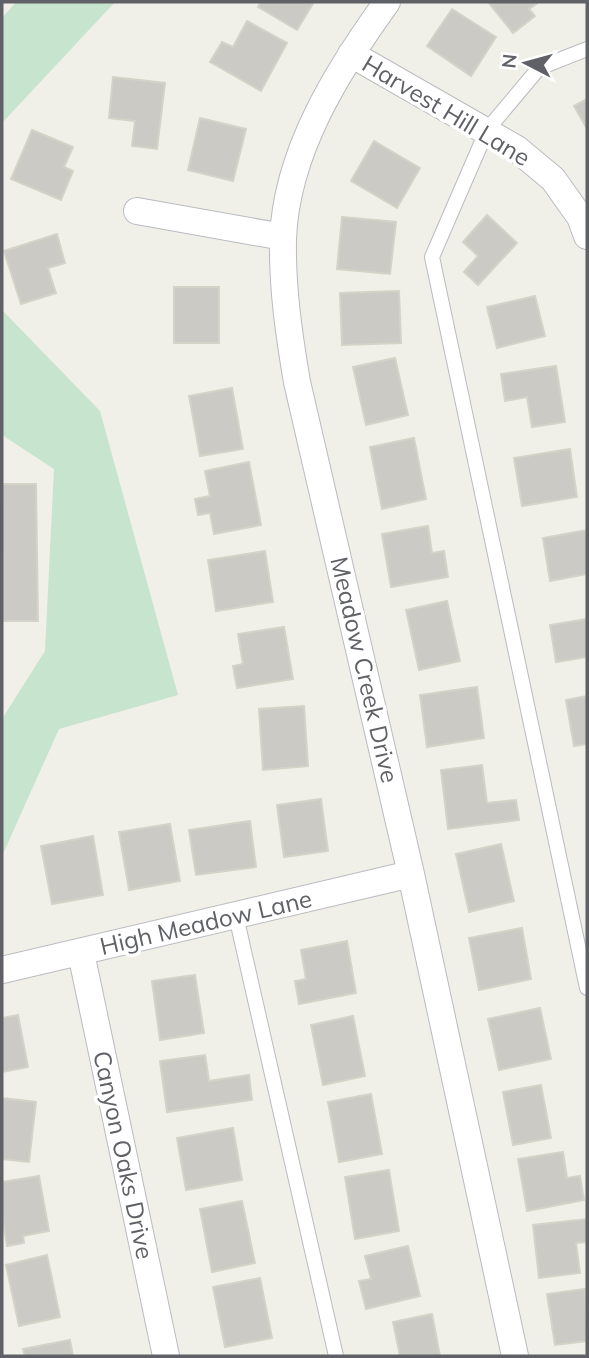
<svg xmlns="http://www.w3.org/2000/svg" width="589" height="1358" viewBox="0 0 589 1358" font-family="Mulish,sans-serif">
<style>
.green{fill:#c7e4ce}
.building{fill:#cbcac4;stroke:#d4d3c7;stroke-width:2}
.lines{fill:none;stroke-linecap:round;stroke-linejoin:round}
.lane-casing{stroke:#babbc0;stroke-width:16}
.street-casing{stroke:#babbc0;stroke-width:28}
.lane{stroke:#fff;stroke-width:14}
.street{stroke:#fff;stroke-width:26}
.labels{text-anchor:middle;stroke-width:7;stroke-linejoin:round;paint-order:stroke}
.street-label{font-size:24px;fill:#5f6166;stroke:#fff}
</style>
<rect width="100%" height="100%" fill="#f0f0e8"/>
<path class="green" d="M16,2h99l-113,121v-105z
M2,310l98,101 78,284 -119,34 -57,127v-137l43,-68 9,-182 -52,-34z"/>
<path class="building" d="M261,2h53l-17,28 -39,-23z
M488,2h51l-10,7 6,7 -22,17z
M452,9l44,28 -25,39 -44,-30z
M247,21l40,22 -26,48 -51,-29 12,-20 11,5z
M113,77l52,6 -8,66 -25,-3 3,-25 -26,-3z
M587,99v30l-13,-23z
M200,118l46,11 -13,52 -45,-11z
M32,130l41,17 -9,20 9,4 -12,29 -50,-21z
M374,141l46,27 -23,40 -46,-27z
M487,215l30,28 -39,42 -14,-13 14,-16 -15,-14z
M342,217l54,5 -6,52 -53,-5z
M57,234l8,29 -17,5 8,25 -35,11 -17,-53z
M174,287h45v56h-45z
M399,291l2,52 -59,2 -2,-52z
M535,296l10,40 -48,12 -10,-41z
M395,358l13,57 -42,10 -13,-58z
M556,366l9,56 -33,5 -5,-30 -22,4 -4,-27z
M232,388l11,61 -43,7 -11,-60z
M414,438l12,61 -44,10 -12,-62z
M570,449l7,48 -55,9 -8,-48z
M249,462l12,63 -47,9 -4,-21 -12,2 -3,-16 15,-3 -5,-25z
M2,484h34l2,137h-35z
M428,526l4,27 12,-2 4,26 -57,10 -9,-53z
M587,530v44l-37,7 -7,-43z
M265,551l8,51 -57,9 -8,-51z
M447,601l13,60 -41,9 -13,-60z
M587,619v38l-31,5 -6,-37z
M284,627l9,52 -56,9 -4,-22 10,-2 -5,-30z
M477,687l7,51 -57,9 -7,-52z
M587,696v48l-13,2 -8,-46z
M304,706l4,60 -45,4 -4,-61z
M482,765l5,38 29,-3 3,20 -71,9 -7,-59z
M321,799l7,52 -44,6 -7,-52z
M250,821l6,46 -60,8 -7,-45z
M170,824l10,57 -51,9 -10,-58z
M93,836l10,59 -51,9 -11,-58z
M501,844l13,57 -45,11 -13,-58z
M522,928l9,51 -52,11 -10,-52z
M347,941l9,52 -57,11 -4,-23 11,-2 -5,-29z
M195,975l9,58 -44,7 -8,-59z
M540,1008l11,51 -52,11 -11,-51z
M18,1015l10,52 -26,5v-54z
M353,1016l12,60 -42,9 -12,-60z
M205,1055l4,26 40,-6 3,25 -85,12 -7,-51z
M541,1085l10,53 -38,7 -10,-53z
M371,1094l11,60 -43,8 -11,-60z
M2,1098l34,4 -7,60 -27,-3z
M233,1128l9,52 -56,10 -9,-52z
M563,1152l4,26 13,-2 4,24 -57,11 -9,-52z
M389,1170l10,61 -44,8 -10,-62z
M39,1176l10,55 -26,5 1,7 -17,3 -5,-31v-33z
M242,1201l13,62 -43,9 -12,-63z
M587,1219v23l-11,1 4,30 -41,5 -6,-53z
M408,1246l12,50 -54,13 -7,-28 12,-2 -6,-23z
M47,1255l13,62 -41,9 -13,-61z
M260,1278l12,60 -47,9 -12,-60z
M585,1289l2,52 -32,4 -8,-51z
M432,1314l8,42h-40l-7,-34z
M70,1340l3,16h-48l-2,-7z"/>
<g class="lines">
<defs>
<path id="lane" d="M587,49l-48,19 -52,62 -55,127 155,731
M236,916l100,440"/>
<path id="street" d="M387,2c-49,68 -101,150 -104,237 -1,48 6,96 14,143l114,492 104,482
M351,54l166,95 36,30 27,38 7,19
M137,211l146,26
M81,953l85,403
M2,970l409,-96"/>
</defs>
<use href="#lane" class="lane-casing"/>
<use href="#street" class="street-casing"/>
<use href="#lane" class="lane"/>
<use href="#street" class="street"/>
</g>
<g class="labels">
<g class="street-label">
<text transform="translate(446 111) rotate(31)" y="8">Harvest Hill Lane</text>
<text transform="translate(364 670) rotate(77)" y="8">Meadow Creek Drive</text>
<text transform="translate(206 923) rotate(-13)" y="8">High Meadow Lane</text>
<text transform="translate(123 1155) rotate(78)" y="8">Canyon Oaks Drive</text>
</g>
</g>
<rect width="589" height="1358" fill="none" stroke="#5f6166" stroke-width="7"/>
<g transform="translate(526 63) rotate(276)" stroke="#ffffff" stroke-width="5" paint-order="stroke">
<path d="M0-5L12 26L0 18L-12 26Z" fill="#5f6166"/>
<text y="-10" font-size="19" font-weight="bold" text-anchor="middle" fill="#5f6166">N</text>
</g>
</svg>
